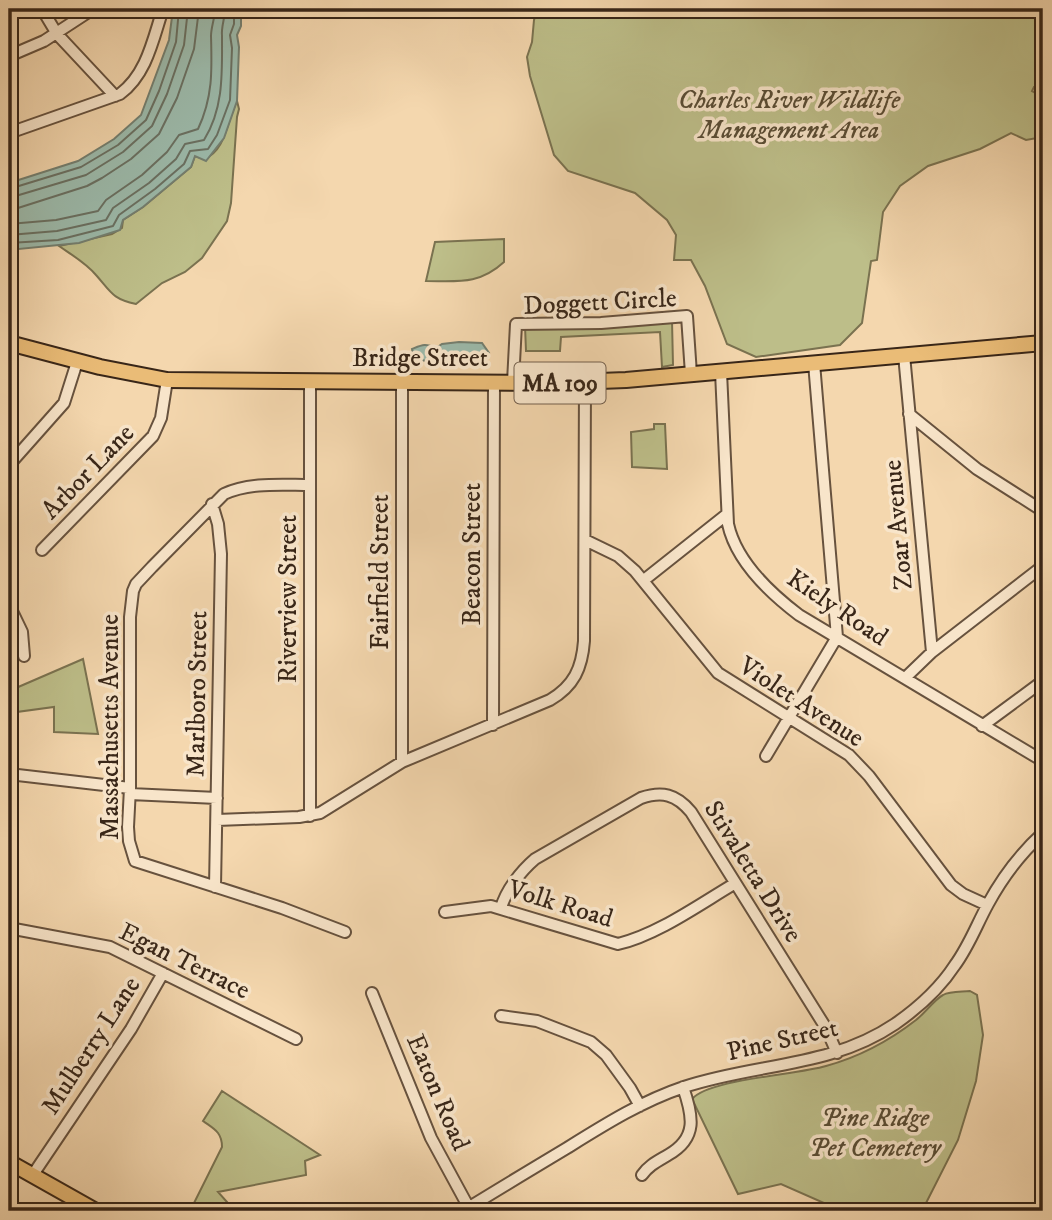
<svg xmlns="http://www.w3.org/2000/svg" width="1052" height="1220" viewBox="0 0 1052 1220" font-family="'IM FELL DW Pica',serif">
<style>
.green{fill:#bdbe89;stroke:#7a7250;stroke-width:2}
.water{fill:#9cbaab;stroke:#747f70;stroke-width:2}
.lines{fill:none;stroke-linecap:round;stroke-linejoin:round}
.shore{stroke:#6a7062;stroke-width:2}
.minor-casing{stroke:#67523e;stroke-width:14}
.major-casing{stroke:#382618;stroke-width:18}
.minor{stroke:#f8e5ca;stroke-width:10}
.major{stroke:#eabc77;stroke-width:14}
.labels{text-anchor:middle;stroke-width:7;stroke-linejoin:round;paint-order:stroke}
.shield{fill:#f8e5ca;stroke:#725f4d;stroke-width:2}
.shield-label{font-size:24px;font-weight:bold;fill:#382618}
.park-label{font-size:26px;font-style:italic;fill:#594c34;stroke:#f8e5ca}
.street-label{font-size:26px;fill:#382618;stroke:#f8e5ca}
</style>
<rect width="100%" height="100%" fill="#f4d7ae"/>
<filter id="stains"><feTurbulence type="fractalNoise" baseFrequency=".00286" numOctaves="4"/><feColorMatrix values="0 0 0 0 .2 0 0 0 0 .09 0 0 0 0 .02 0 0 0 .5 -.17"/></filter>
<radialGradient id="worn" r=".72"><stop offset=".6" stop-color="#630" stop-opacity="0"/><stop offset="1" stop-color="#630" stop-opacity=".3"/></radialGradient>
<path class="green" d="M538,9h505v77l-9,1 -2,4 11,6v40l-17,3 -15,-7 -31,16 -52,17 -28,20 -17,26 -6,48 -6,1 -9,62 -22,22 -84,12 -29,-13 -22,-58 -14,-26h-17l2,-25 -9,-15 -32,-27 -67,-22 -14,-16 -24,-79 -3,-19 5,-15 2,-22z
M237,101l2,8 -2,8 -6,86 -4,18 -25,37 -17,14 -23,11 -26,21c-24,-5 -25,-12 -40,-29 -10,-12 -24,-20 -37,-29l53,-12 10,-6 1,-8 20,-13 48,-40 4,-11 9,3c22,-8 23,-39 33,-58z
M504,239v23c-25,23 -46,19 -78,19l9,-39z
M672,321l1,44 -11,2 -2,-35 -99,5 -1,14h-34l-1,-25z
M654,424h11l2,45 -35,-2 -1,-35 23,-3z
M83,659l15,75 -44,-2v-25l-45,6v-22z
M970,991l7,4 6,40 -7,46 -18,59 -36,71h-80l-61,-27 -43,10 -46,-95c17,-20 104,-24 134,-33 33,-9 63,-25 90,-46 8,-6 19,-21 27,-25 7,-4 19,-3 27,-4z
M222,1091l98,64 -15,6 1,14 -88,17 17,19 -44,-2 31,-62c0,-15 -8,-18 -19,-26z"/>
<path class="water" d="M173,9h68v17l-4,9 2,12 -2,54 -13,37 -18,23 -11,-5 -4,11 -48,40 -20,13 -3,10 -41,13 -70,7v-67l69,-22 36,-22 27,-24 28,-75z
M459,342l23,1 7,10 -14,14 -18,-7 -5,5 -12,1 -7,-4 -19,-3 -2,-10c10,-4 13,-6 24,-1l6,-4z"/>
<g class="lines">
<path class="shore" d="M9,189l72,-22 37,-22 28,-25 13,-29 17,-49 3,-33
M9,198l77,-23 37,-23 29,-26 15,-32 17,-49 4,-36
M9,209l9,-1 69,-22 15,-8 29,-19 28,-25 18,-36 17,-49 5,-40
M9,224l47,-4 42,-9 8,-11 36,-25 25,-23 12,-17 19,-6c15,-32 14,-59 13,-93 0,-9 4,-18 4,-27
M9,235l48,-4 49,-11 7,-12 36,-25 27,-24 9,-15 19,-4c20,-32 18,-68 18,-104 -1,-9 3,-18 3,-27
M9,243l49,-3 55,-14 6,-11 36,-26 29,-25 6,-13 18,-2 9,-14 13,-35 2,-52 -2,-13 4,-11v-15"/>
<defs>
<path id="minor" d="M42,9l15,25 58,62
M9,56l35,-15 49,-32
M9,133l111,-39c27,-20 33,-55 43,-85
M904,355l28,297 -27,26
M721,372l7,152c8,37 42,69 71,91l244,146
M513,382l3,-58 85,-1 86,-7 4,58
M909,414l68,55 66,42
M9,465l55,-62 13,-41
M310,485c-29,0 -60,-3 -86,9l-72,73 -16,17 -3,7 -3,26v171l-2,39 1,14 6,20 147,47 63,24
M212,504l6,20 3,30 -6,333
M585,540l33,16 17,15 83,102 131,82 20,21 82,109 12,9 24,11
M42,550l111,-114 8,-18 6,-38
M644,580l82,-65
M9,605l13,27 2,24
M932,652l111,-86
M493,725l1,-343
M982,726l61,-45
M766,756l71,-119 -23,-274
M402,762v-380
M9,774l121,14
M130,794l87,4
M310,816v-435
M217,820l82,-3 21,-4 82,-51 148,-62c24,-14 32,-32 34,-59l1,-259
M501,908c5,-18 20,-37 34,-49l106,-61c21,-7 35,-4 50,14l135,216 11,25
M445,912l46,-6 127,38c39,-9 82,-40 116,-60
M9,928l101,19 186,92
M372,993l59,145 38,70
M501,1016l36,5 54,21 15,13 24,33 10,18
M642,1175c7,-10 16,-14 26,-20 30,-17 25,-39 15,-68
M32,1176l99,-147 32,-56
M463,1211c34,-21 69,-42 104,-63 37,-23 75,-47 117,-61 72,-24 146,-19 211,-63 23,-16 45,-36 60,-59 14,-19 22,-41 33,-61 14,-26 33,-51 55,-71"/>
<path id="major" d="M9,343l91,24 67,13 380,3 79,-3 417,-37
M9,1162l87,49"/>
</defs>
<use href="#minor" class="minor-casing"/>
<use href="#major" class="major-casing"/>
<use href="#minor" class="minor"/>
<use href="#major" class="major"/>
</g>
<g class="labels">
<rect class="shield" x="514.5" y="362.5" width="91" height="41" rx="5"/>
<g class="shield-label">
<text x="560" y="391">MA 109</text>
</g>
<g class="park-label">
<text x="789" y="108">Charles River Wildlife<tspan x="789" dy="30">Management Area</tspan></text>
<text x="875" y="1126">Pine Ridge<tspan x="875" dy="30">Pet Cemetery</tspan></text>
</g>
<g class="street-label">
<text transform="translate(600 301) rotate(-3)" y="9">Doggett Circle</text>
<text x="420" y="366">Bridge Street</text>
<text transform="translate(87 471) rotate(-46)" y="9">Arbor Lane</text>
<text transform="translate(897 525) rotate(-95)" y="9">Zoar Avenue</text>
<text transform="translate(471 554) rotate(-90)" y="9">Beacon Street</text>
<text transform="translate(379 572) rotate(-90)" y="9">Fairfield Street</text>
<text transform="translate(287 599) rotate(-90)" y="9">Riverview Street</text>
<text transform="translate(838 607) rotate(34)" y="9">Kiely Road</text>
<text transform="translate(196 694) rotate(-89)" y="9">Marlboro Street</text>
<text transform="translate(802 701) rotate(33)" y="9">Violet Avenue</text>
<text transform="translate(109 727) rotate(-90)" y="9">Massachusetts Avenue</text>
<text transform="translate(754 871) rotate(58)" y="9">Stivaletta Drive</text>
<text transform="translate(561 903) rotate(17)" y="9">Volk Road</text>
<text transform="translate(185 960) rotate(26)" y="9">Egan Terrace</text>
<text transform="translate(782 1039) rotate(-13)" y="9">Pine Street</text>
<text transform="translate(90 1045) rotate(-57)" y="9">Mulberry Lane</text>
<text transform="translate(439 1092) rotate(67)" y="9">Eaton Road</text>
</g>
</g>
<rect width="1052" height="1220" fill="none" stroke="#f4d7ae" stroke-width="35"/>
<rect x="10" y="10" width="1031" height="1199" fill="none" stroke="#382618" stroke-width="3.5"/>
<rect x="18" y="18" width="1017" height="1185" fill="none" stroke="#382618" stroke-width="2"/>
<rect width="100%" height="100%" filter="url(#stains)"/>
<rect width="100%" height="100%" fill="url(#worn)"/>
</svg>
